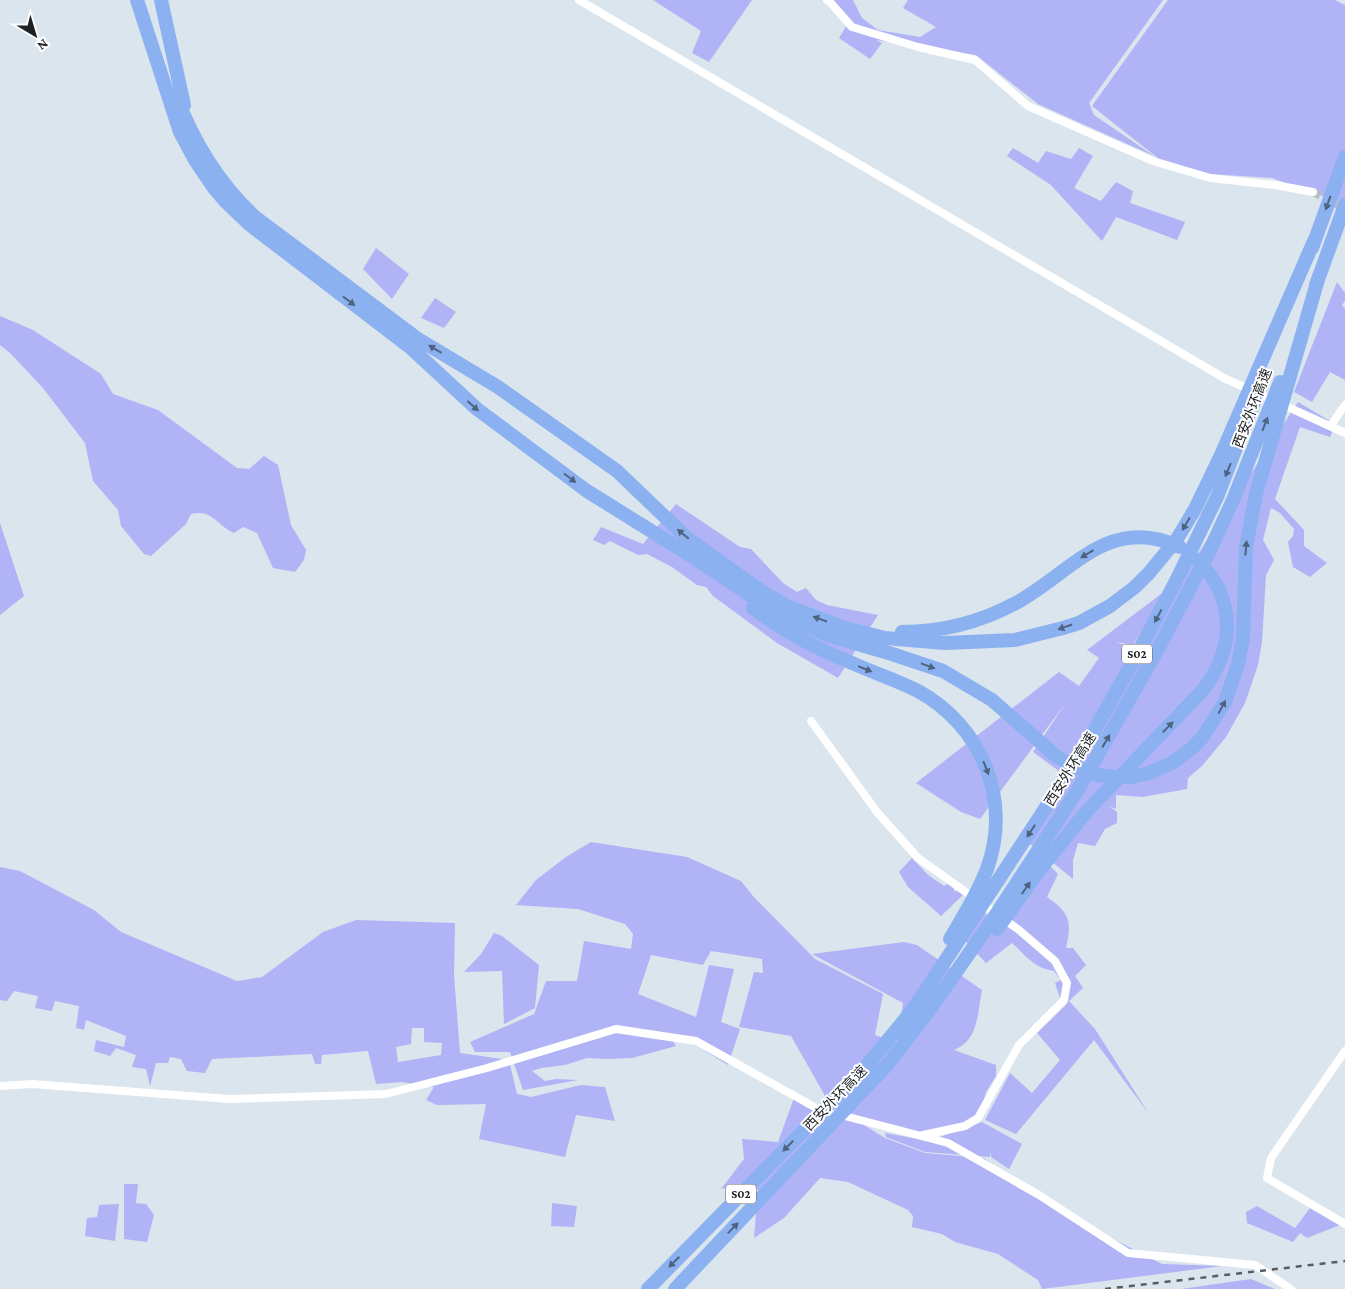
<svg xmlns="http://www.w3.org/2000/svg" width="1345" height="1289" viewBox="0 0 1345 1289" font-family="'Crimson Pro','Noto Sans SC',serif">
<style>
.green{fill:#b0b3f6;fill-rule:evenodd}
.lines{fill:none;stroke-linecap:round;stroke-linejoin:round}
.street-tunnel{stroke:#b4bec5;stroke-width:8;stroke-dasharray:8 4;stroke-linecap:butt}
.street{stroke:#fff;stroke-width:8}
.highway{stroke:#8cb1f1;stroke-width:14}
.rail{stroke:#575d61;stroke-width:2.5;stroke-dasharray:6 6;stroke-linecap:butt}
.oneway{fill:#4f6280}
.labels{text-anchor:middle;stroke-width:4;stroke-linejoin:round;paint-order:stroke}
.shield{fill:#fff;stroke:#616466;stroke-width:1}
.shield-label{font-size:12px;font-weight:bold;fill:#1d2124}
.street-label{font-size:14px;fill:#1d2124;stroke:#fff}
</style>
<rect width="100%" height="100%" fill="#dae5ed"/>
<path class="green" d="M653,0h99l-43,62 -17,-9 9,-22z
M829,0h24l9,18 16,12 42,7 16,-10 -33,-19 5,-8h255l-74,103 5,12 60,41 -116,-52 -62,-49 -100,-15 6,3 -12,16 -31,-21 9,-15z
M1168,0h167l10,5v204l-20,-12 -53,-19 -62,-4 -51,-15 -67,-53z
M1013,148l25,15 8,-12 25,8 8,-11 14,8 -19,32 27,13 15,-19 17,9 -3,12 55,19 -8,18 -61,-23 -14,24 -51,-56 -44,-29z
M376,248l33,26 -17,25 -29,-30z
M1337,282l8,11v8l-3,4 3,4v71l-15,-8 -18,30 -18,-10z
M435,298l21,14 -12,16 -23,-10z
M0,316l33,14 68,44 12,20 45,16 79,58 12,1 15,-13 14,9 13,60 15,25 -2,10 -9,12 -22,-4 -16,-35 -14,-6 -9,6c-17,-7 -21,-24 -43,-19l-5,10 -35,32 -7,-2 -23,-28 -3,-16 -25,-29 -8,-38 -42,-55 -33,-35 -10,-8z
M1298,402l37,22 -5,13 -30,-10 -25,72 29,31v16l23,17 -17,14 -17,-10 -5,-25 5,-6 1,-7 -14,-16 -9,-5 -8,32 11,20 -8,15 -4,67 -4,23 -13,38 -19,34 -24,29 -14,12 -1,11 -44,8 -27,-2v14l-7,-3 8,6v11l-12,6 -10,17 -17,-3 -5,17v19l-48,-39 46,-60 -38,-28 34,-51 -87,118 -19,-7 -45,-29 143,-111 20,14 20,-28 -12,-8 82,-62 -36,57 -17,-3 19,7z
M676,504l64,43 11,2 32,34 14,9 9,-4 10,12 11,5 51,10 -40,63 -61,-35 -64,-47 -7,-9 -9,-2 -25,-18 -25,-13 -9,1 -28,-14 -6,4 -11,-5 8,-13 42,17z
M0,523l24,73 -24,19z
M591,842l96,15 54,24 12,15 62,63 68,35 -8,41 22,8 6,-40 -91,-49 92,-12 13,3 65,45c-5,24 -3,50 -28,60l42,15v11l-10,16 -3,12 -12,19 -43,13 -64,-11 21,13 40,15 59,5 67,49 111,57 60,2 -180,23 -4,-9 -40,-26 -43,-12 -13,-8 -30,-7 1,-11 -5,-6 -60,-28 -28,-4 -36,40 -30,20 4,-48 -8,-7 -29,6 23,-30 -2,-20 36,3 16,-44 30,13v-17l-33,-58 -52,-9 15,-55 9,1 -1,-14 -51,-8 -8,14 -52,-10 -13,39 58,23 13,-52 25,4 -13,53 19,7 -12,36 -46,-28 -12,-3 6,12 -44,12 -24,1 -21,-1 -22,7 -24,3 -9,3 13,10 11,-2 22,1 -55,10 -13,-38h-35l-5,-10 64,-28 12,-33h31l7,-40 47,8 2,-15 -8,-10 -47,-15 -62,-4 20,-25 30,-23z
M912,858l16,17 16,11 7,-4 4,10 5,-4 4,6 -23,22 -33,-29 -9,-15z
M1049,865l9,9 -11,23c23,16 25,24 19,51h7l13,17 -11,11 8,12 -14,13 26,28 54,85 -55,-74 -78,94 -31,-14 25,-47 22,20 28,-33 -23,-27 31,-30 -6,1 -7,-21 6,-3 -7,-9c-19,-2 -29,-16 -42,-28l-26,20 -34,-36 25,-22 15,15z
M0,867l20,4 74,39 27,22 116,49 25,-4 61,-45 33,-12 99,3 -1,52 6,78 49,7 8,34 14,3 50,-12 24,2 10,34 -39,-6 -11,42 -86,-18 7,-35 -49,1 -11,-5 8,-13 -33,-5 -25,2 -8,-33 -46,4 -1,9h-6l-3,-10 -100,5 -7,14 -18,-2 -6,-12 -11,-2 -2,6h-12l-6,23 -4,-17 -14,-2 4,-12 -20,-7 -6,8 -16,-5 2,-11 28,7 2,-11 -40,-16 -2,10 -8,-2 3,-22 -24,-5 -3,10 -17,-3 3,-12 -24,-5 -7,10 -7,-1zM412,1028h12v14l18,1 -1,12 -43,7 -2,-15 15,-3z
M494,933l8,3 37,29 -4,43 -31,16 -2,-53 -38,1 17,-18z
M982,1122l40,22 -13,25 -18,-12v-6l-1,6 -65,-5 -39,-15 -1,-4 44,8z
M124,1184h14l-2,19 10,1 8,11 -7,27 -23,-3z
M552,1203l25,3 -3,21 -23,-1z
M119,1204l-4,37 -30,-5 2,-18 10,-1 2,-12z
M1257,1206l38,22 16,-21 29,18 -33,13 -7,-5 -7,9 -46,-19 -1,-11z
M1251,1279l24,10h-94z"/>
<g class="lines">
<path class="street-tunnel" d="M1313,192l32,17"/>
<path class="street" d="M579,0l645,378 121,55
M827,0l3,2 22,25 66,20 57,13 53,46 125,55 57,17 65,7 38,7
M1331,425l14,-20
M811,721l66,91 41,46 101,72 36,31 12,22 -3,17 -45,45 -41,73 -13,8 -42,9
M1345,1051l-74,107 -4,20 78,46
M0,1086l32,-2 197,15 157,-5 101,-26 129,-39 80,12 122,68 130,34 91,52 89,58 127,12 36,24"/>
<path class="highway" d="M137,0l43,132 15,28 19,28 11,13 24,23 162,124 66,61 110,82 106,66 84,56 50,22 65,19 51,17 49,29 64,56 19,11 22,8 17,2h18l17,-4 23,-10 19,-14 11,-11 23,-36 13,-38 5,-26 3,-91 10,-53 63,-218
M161,0l23,105
M176,96c18,47 42,87 79,121l163,122 80,48 119,84 70,67 74,53 28,16 56,21 40,10 60,5 70,-3 48,-12 16,-5 31,-17 25,-19 14,-14 28,-34 18,-30 26,-54 93,-214
M1312,248l33,-91
M1316,285l29,-80
M753,608c30,23 64,41 99,55 22,10 45,17 66,28 64,35 94,109 69,178 -9,24 -24,48 -37,70
M902,632c39,0 79,-10 114,-29 56,-31 93,-89 164,-56
M997,929l47,-65 43,-53 116,-121c32,-42 34,-91 -6,-130
M648,1289l217,-221 46,-56 19,-28 109,-166 55,-87 40,-71 41,-77 42,-86 38,-98
M675,1289l213,-225 43,-56 62,-89 86,-131 80,-141 50,-95 24,-52 47,-118"/>
<path class="rail" d="M1105,1289l240,-28"/>
</g>
<defs><path id="oneway-solid" d="M-6-.8H1V-3.2L6.5 0L1 3.2V.8H-6Z" transform="scale(1.25)"/></defs>
<g class="oneway">
<use href="#oneway-solid" transform="translate(1328 203) rotate(110)"/>
<use href="#oneway-solid" transform="translate(349 301) rotate(37)"/>
<use href="#oneway-solid" transform="translate(435 349) rotate(-149)"/>
<use href="#oneway-solid" transform="translate(473 406) rotate(42)"/>
<use href="#oneway-solid" transform="translate(1265 424) rotate(-69)"/>
<use href="#oneway-solid" transform="translate(1228 470) rotate(112)"/>
<use href="#oneway-solid" transform="translate(570 478) rotate(37)"/>
<use href="#oneway-solid" transform="translate(1186 524) rotate(121)"/>
<use href="#oneway-solid" transform="translate(683 534) rotate(-140)"/>
<use href="#oneway-solid" transform="translate(1246 548) rotate(-85)"/>
<use href="#oneway-solid" transform="translate(1087 554) rotate(149)"/>
<use href="#oneway-solid" transform="translate(1158 616) rotate(118)"/>
<use href="#oneway-solid" transform="translate(820 619) rotate(-160)"/>
<use href="#oneway-solid" transform="translate(1065 627) rotate(161)"/>
<use href="#oneway-solid" transform="translate(928 666) rotate(20)"/>
<use href="#oneway-solid" transform="translate(865 669) rotate(22)"/>
<use href="#oneway-solid" transform="translate(1222 707) rotate(-62)"/>
<use href="#oneway-solid" transform="translate(1168 727) rotate(-46)"/>
<use href="#oneway-solid" transform="translate(1106 741) rotate(-60)"/>
<use href="#oneway-solid" transform="translate(986 768) rotate(69)"/>
<use href="#oneway-solid" transform="translate(1031 831) rotate(123)"/>
<use href="#oneway-solid" transform="translate(1026 888) rotate(-55)"/>
<use href="#oneway-solid" transform="translate(788 1146) rotate(135)"/>
<use href="#oneway-solid" transform="translate(733 1228) rotate(-46)"/>
<use href="#oneway-solid" transform="translate(674 1262) rotate(135)"/>
</g>
<g class="labels">
<g class="shield">
<rect x="1122" y="644.5" width="30" height="19" rx="4"/>
<rect x="726" y="1184.5" width="30" height="19" rx="4"/>
</g>
<g class="shield-label">
<text x="1137" y="658">S02</text>
<text x="741" y="1198">S02</text>
</g>
<g class="street-label">
<text transform="translate(1252 408) rotate(-69)" y="5">西安外环高速</text>
<text transform="translate(1070 769) rotate(-58)" y="5">西安外环高速</text>
<text transform="translate(835 1098) rotate(-46)" y="5">西安外环高速</text>
</g>
</g>
<g transform="translate(35 35) rotate(142)" stroke="#ffffff" stroke-width="4" paint-order="stroke">
<path d="M0-4L9 19L0 12L-9 19Z" fill="#1d2124"/>
<text y="-8" font-size="14" font-weight="bold" text-anchor="middle" fill="#1d2124">N</text>
</g>
</svg>
